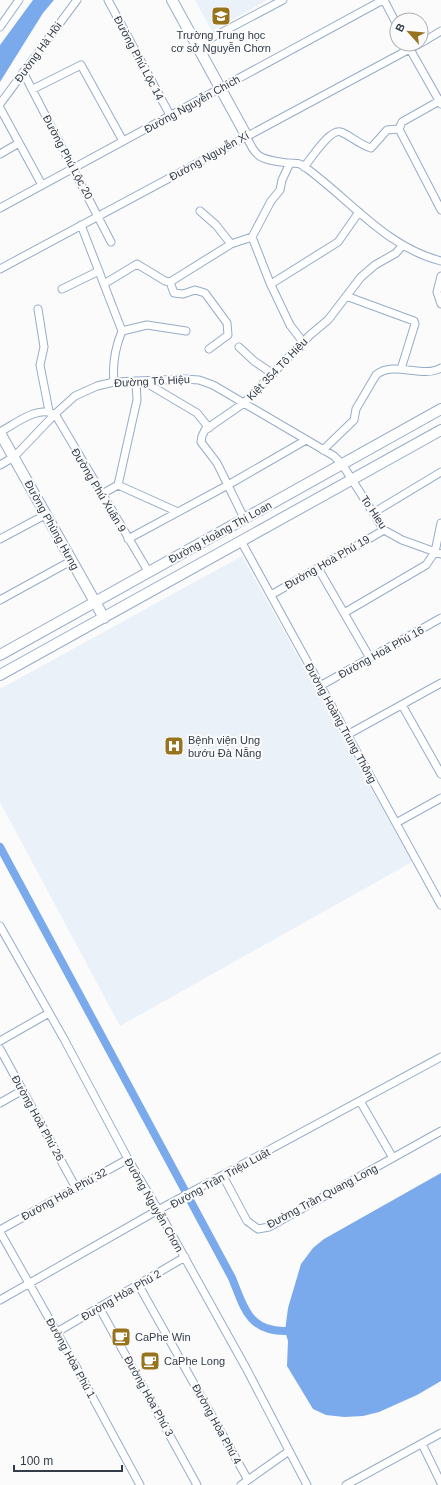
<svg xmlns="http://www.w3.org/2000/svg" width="441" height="1485" viewBox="0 0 441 1485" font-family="Helvetica,sans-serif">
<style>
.built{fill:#ebf1f8}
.water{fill:#7aaaeb}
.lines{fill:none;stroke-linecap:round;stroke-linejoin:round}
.canal{stroke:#7aaaeb;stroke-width:8}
.street-casing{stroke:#97acc9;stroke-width:9}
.secondary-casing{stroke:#97acc9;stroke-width:12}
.street{stroke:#fff;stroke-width:7}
.secondary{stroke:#fff;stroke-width:10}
.labels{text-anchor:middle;stroke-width:4;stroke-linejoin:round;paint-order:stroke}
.poi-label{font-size:11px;fill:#333c48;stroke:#fbfbfb;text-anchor:start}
.street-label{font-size:11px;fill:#333c48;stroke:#fbfbfb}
</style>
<rect width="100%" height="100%" fill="#fbfbfb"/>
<path class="built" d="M195,0h72l-55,31z
M242,556l170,306 -292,164 -120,-224v-113z"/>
<path class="water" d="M33,0h21l-11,13 -43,69v-37z
M441,1173v208l-24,14 -38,17 -16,4 -19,1 -18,-2 -13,-6 -26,-43 1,-25 -3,-10 3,-23 13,-44 12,-16 11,-9z"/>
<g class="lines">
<path class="canal" d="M0,847l232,431c12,29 16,53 53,53"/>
<defs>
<path id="street" d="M108,0l62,115
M384,0l13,25
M0,27l19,-27
M421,43l20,-12
M407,44l34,60
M196,46l87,-46
M23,72l88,170
M33,89l48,-24 42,76
M441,100l-39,22 -3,7 42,81
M0,104l77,-104
M0,108l42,77
M246,135c10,25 16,24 41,28 6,1 10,-1 15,2 46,32 83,82 139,96
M0,154l19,-11
M304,167c7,-8 26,-39 37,-35 10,4 19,13 30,16l16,-18 12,-1
M0,208l383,-208
M200,211l16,14 15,19
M81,225l41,106c-7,17 -10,32 -8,51
M252,237l19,-36 9,-11 2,-10 8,-17
M0,269l419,-225
M441,276l-4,16 4,12
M170,282l4,11 9,1 12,-4 10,3 22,30 1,12 -19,14
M104,284l33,-20 28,17 5,1 61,-38 21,-7 18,46 20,42 13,17
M271,284l67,-42 21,-30
M62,289l37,-18
M346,296l68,25 1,3 -14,45
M38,309l6,38 -4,18 9,46
M122,331l25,-6 39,6
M239,347l15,14 19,13
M136,381l1,19 -19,85 60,27
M143,381l54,32 12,15
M0,432c15,-8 38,-27 55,-18l93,157
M323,450l31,-30 2,-11 20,-34c18,-15 46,4 65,-7
M0,465l14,-8 41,-43 20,-18 22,-10 17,-4 70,-3 15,1 14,5 121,71 8,8 42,66 18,10 39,14
M102,494l16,-9
M373,513l68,-41
M244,518l-27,-55 -16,-21 1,-6 3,-6 39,-27 66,-68 18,-15 33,-43 14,-12 21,-12 6,-7
M0,539l45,-24
M128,539l100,-54 78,-45
M241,541l200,364
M318,568l52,90
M271,595l113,-65
M0,600l71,-39
M344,613l82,-48 9,-13 6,-29
M320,686l121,-68
M402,705l39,69
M347,735l94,-52
M396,823l45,-25
M0,926l64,113 64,120 28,47 90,162 61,117
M0,1041l49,-28
M0,1049l76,139
M360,1101l33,57
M0,1103l23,-13
M223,1176l24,45 11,8 11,-2 172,-96
M0,1230l128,-71
M0,1232l73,129 67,124
M138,1284l110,196
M0,1300l158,-90 283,-153
M99,1307l98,178
M57,1332l128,-75
M422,1444l19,39
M241,1485l48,-34
M346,1485l95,-52"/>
<path id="secondary" d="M172,0l74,135
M0,433l104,185
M0,655l441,-246
M0,675l441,-245"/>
</defs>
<use href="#street" class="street-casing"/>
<use href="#secondary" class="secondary-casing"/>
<use href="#street" class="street"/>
<use href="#secondary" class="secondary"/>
</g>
<defs>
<symbol id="school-square" viewBox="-11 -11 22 22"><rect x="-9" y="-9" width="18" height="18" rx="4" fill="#97731d" stroke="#fbfbfb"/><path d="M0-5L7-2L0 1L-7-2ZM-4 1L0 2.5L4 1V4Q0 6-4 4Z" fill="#fff"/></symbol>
<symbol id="hospital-square" viewBox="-11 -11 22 22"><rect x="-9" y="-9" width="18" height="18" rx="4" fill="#97731d" stroke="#fbfbfb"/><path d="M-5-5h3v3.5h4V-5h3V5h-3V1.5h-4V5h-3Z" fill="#fff"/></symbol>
<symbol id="cafe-square" viewBox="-11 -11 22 22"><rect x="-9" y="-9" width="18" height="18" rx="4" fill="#97731d" stroke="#fbfbfb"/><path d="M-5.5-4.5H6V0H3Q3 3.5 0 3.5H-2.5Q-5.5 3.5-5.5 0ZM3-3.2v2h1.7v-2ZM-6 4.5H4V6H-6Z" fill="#fff"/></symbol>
</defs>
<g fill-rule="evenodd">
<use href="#school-square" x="210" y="5" width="22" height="22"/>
<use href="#hospital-square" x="163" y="735" width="22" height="22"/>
<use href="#cafe-square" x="110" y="1326" width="22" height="22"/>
<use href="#cafe-square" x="139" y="1350" width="22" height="22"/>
</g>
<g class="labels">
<g class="poi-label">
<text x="221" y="39" text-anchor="middle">Trường Trung học<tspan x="221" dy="13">cơ sở Nguyễn Chơn</tspan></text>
<text x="188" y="744">Bệnh viện Ung<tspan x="188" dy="13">bướu Đà Nẵng</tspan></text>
<text x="135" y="1341">CaPhe Win</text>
<text x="164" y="1365">CaPhe Long</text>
</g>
<g class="street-label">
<text transform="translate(38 52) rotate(-54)" y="4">Đường Hà Hồi</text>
<text transform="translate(139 58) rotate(62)" y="4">Đường Phú Lộc 14</text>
<text transform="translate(192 104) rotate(-29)" y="4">Đường Nguyễn Chích</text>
<text transform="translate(209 156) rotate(-29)" y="4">Đường Nguyễn Xí</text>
<text transform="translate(68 157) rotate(62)" y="4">Đường Phú Lộc 20</text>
<text transform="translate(277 369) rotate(-46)" y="4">Kiệt 354 Tô Hiệu</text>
<text transform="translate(152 381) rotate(-3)" y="4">Đường Tô Hiệu</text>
<text transform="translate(99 490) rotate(59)" y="4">Đường Phú Xuân 9</text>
<text transform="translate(374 512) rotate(56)" y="4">To Hieu</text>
<text transform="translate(52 525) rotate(61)" y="4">Đường Phùng Hưng</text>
<text transform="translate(220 532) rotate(-29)" y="4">Đường Hoàng Thị Loan</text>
<text transform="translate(327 562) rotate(-30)" y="4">Đường Hoà Phú 19</text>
<text transform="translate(381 652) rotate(-29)" y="4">Đường Hoà Phú 16</text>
<text transform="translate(341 723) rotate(61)" y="4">Đường Hoàng Trung Thông</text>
<text transform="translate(38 1118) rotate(61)" y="4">Đường Hoà Phú 26</text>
<text transform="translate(220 1178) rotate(-29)" y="4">Đường Trần Triệu Luật</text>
<text transform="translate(64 1194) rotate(-29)" y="4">Đường Hoà Phú 32</text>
<text transform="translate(322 1196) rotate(-28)" y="4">Đường Trần Quang Long</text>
<text transform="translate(154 1205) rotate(60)" y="4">Đường Nguyễn Chơn</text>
<text transform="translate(121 1295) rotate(-30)" y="4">Đường Hòa Phú 2</text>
<text transform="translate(71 1358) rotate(61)" y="4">Đường Hòa Phú 1</text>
<text transform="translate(149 1396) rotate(61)" y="4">Đường Hòa Phú 3</text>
<text transform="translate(217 1424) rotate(61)" y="4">Đường Hòa Phú 4</text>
</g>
</g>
<g transform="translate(409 32) rotate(297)"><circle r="19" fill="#fbfbfb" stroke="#abafb3"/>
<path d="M0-3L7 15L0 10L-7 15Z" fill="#97731d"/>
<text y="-6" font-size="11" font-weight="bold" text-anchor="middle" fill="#333c48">B</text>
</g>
<path d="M14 1465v6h108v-6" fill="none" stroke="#333c48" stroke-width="2"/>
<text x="20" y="1465" font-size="12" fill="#333c48" stroke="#fbfbfb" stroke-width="3" paint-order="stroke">100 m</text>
</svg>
